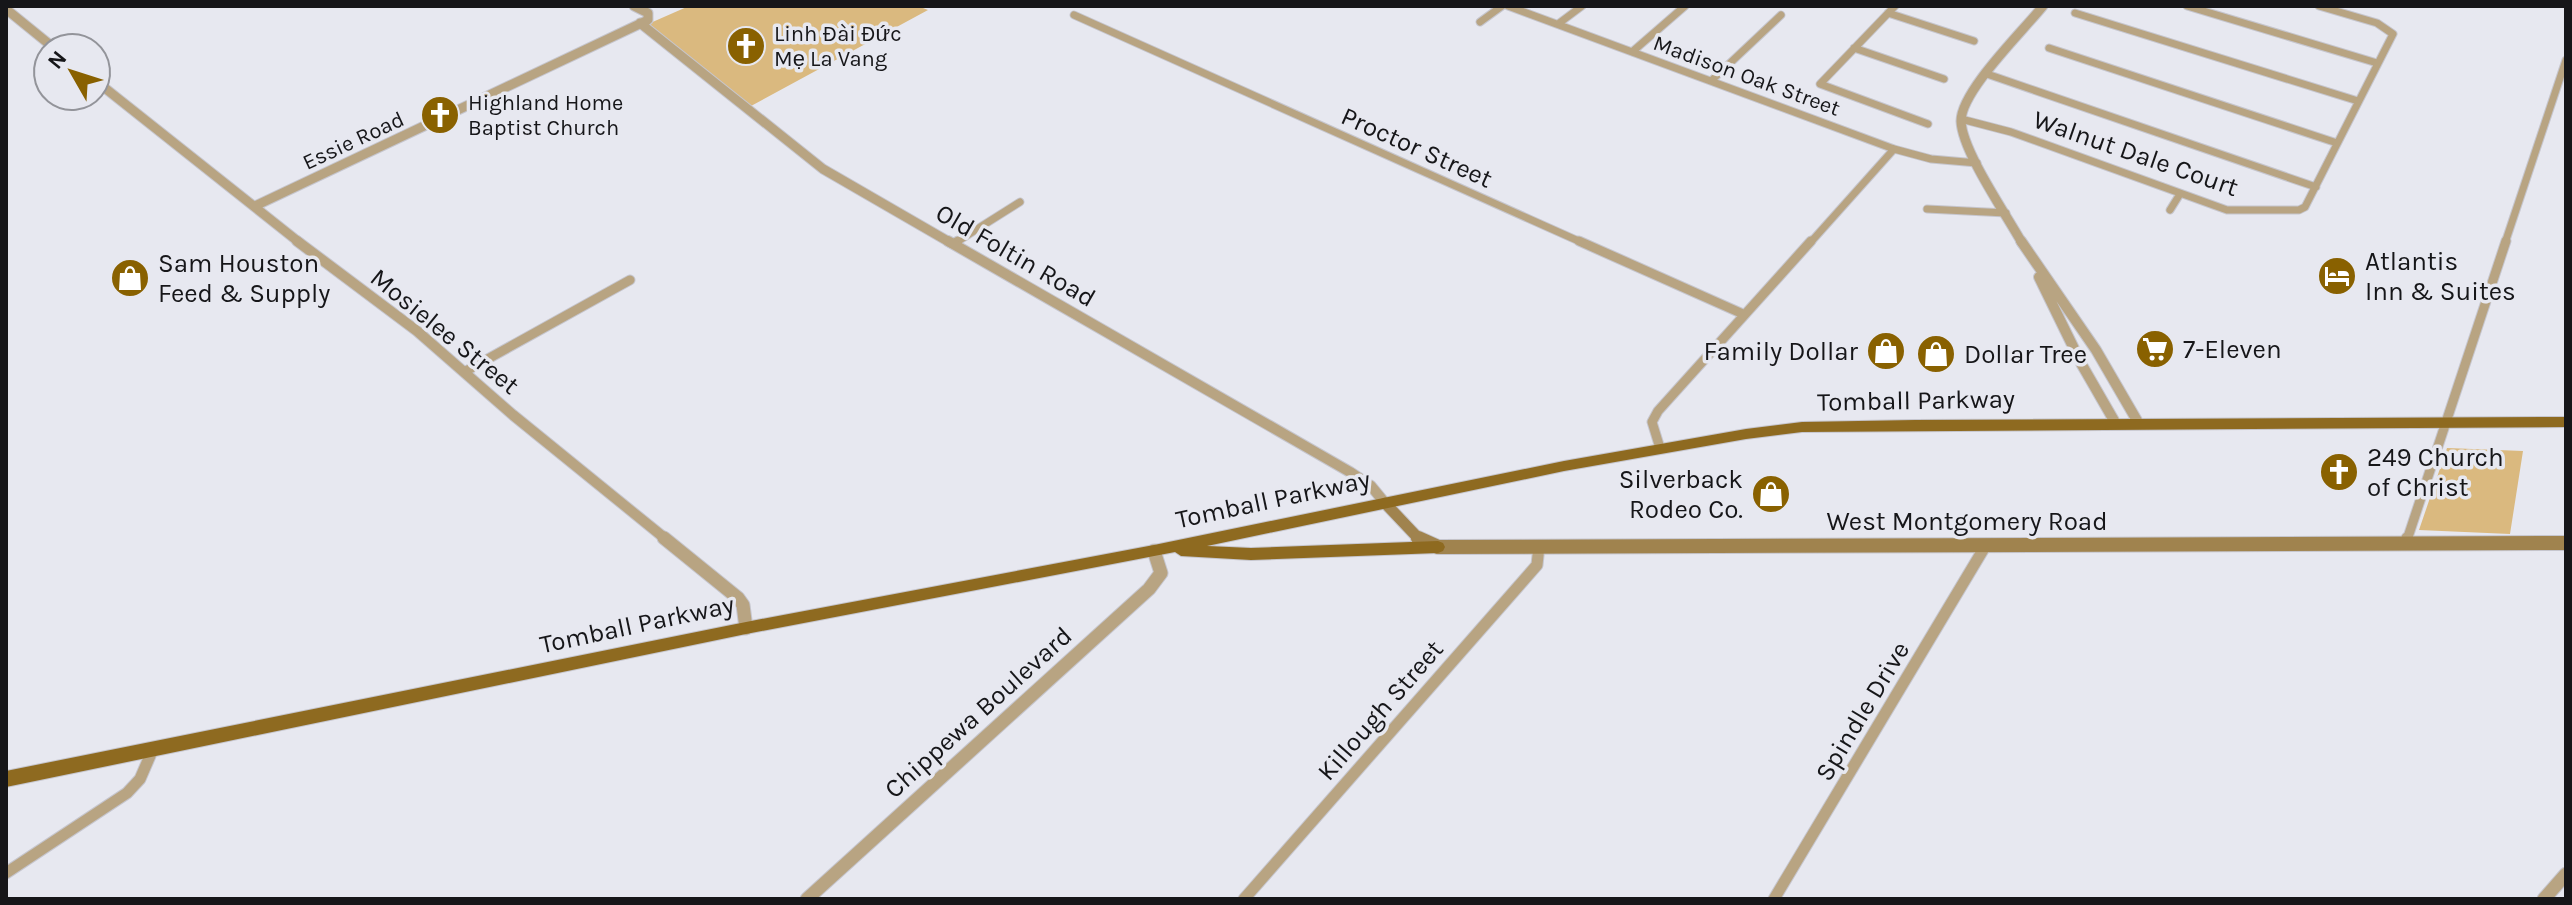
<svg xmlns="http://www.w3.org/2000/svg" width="2572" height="905" viewBox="0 0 2572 905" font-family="Karla,sans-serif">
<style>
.green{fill:#dab97f}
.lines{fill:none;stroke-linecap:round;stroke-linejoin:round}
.minor-far2-casing{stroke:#c6c6ce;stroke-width:9}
.minor-far1-casing{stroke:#c6c6ce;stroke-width:11}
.minor-casing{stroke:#c6c6ce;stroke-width:13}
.tertiary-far2-casing{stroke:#c6c6ce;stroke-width:11}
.tertiary-far1-casing{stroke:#c6c6ce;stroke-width:12}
.tertiary-casing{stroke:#c6c6ce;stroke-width:15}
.secondary-far1-casing{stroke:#c6c6ce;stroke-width:13}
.secondary-casing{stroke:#c6c6ce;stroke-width:16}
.primary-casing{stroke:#c6c6ce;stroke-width:2}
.minor-far2{stroke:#b8a482;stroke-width:7}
.minor-far1{stroke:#b8a482;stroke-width:9}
.minor{stroke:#b8a482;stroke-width:11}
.tertiary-far2{stroke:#b8a482;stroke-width:9}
.tertiary-far1{stroke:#b8a482;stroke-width:10}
.tertiary{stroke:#b8a482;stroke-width:13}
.secondary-far1{stroke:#a0834e;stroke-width:11}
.secondary{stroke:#a0834e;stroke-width:14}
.primary{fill:#8e6a20;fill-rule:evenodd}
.labels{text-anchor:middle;stroke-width:7;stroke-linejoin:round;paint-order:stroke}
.far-poi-label{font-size:22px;fill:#161619;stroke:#e7e8f0;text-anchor:start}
.far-street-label{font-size:22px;fill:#161619;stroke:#e7e8f0}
.street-label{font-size:26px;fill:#161619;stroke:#e7e8f0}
.poi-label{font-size:26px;fill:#161619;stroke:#e7e8f0;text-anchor:start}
</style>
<rect width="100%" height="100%" fill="#e7e8f0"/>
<path class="green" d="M689,6h229l10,4 -177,96 -103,-82z
M2447,448l76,3 -13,83 -91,-4z"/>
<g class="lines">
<defs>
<path id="minor-far2" d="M1508,6l386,143 37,10 46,4
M1895,6l-75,78 108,40
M2187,6l190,57
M1888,13l86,28
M2075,13l283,88
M1074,15l509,228
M1480,22l22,-16
M1558,24l24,-18
M1854,48l90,31
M2049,48l288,95
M1632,52l53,-46
M1987,74l329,113
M1711,81l70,-66
M1961,119l50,13 216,78h72l6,-3 88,-173 -16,-11 -58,-17
M1927,209l79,4
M2170,210l10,-16
M955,243l65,-41
M1810,243l84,-94
M2505,243l61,-183"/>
<path id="minor-far1" d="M1579,241l164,73
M953,244l5,-3
M466,371l164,-91
M1660,448l-8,-26 6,-11 153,-170
M2407,540l99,-299"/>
<path id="minor" d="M2407,543v-5
M6,873l121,-80 13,-14 13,-30
M1244,899l293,-334 2,-19
M1774,899l212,-354"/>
<path id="tertiary-far2" d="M6,9l48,39
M640,23l183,146 128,74
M96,81l204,162
M255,206l393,-186v-7l-14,-7
M2022,243c-16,-29 -60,-92 -61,-122 0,-30 62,-90 82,-115"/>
<path id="tertiary-far1" d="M297,241l120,90 96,84 154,125
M948,241l402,231 21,14 14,17
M2021,241l75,109 43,74
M2039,277l43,88 34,59"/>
<path id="tertiary" d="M664,538l74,60 5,7 3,23
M807,899l342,-310 12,-16 -7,-22
M2544,899l22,-25"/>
<path id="secondary-far1" d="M1385,503l35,37"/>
<path id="secondary" d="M1418,538l20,9 1128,-4"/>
<path id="primary" d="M2566,417v10l-764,5 -56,7 -182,32 -357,75 44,2 187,-7 5,2 2,4 -2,4 -5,2 -187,7 -70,-4 -6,-4 -429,82 -740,153v-16l740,-149 408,-77 410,-84 182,-32 56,-7 113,-2z"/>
</defs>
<use href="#minor-far2" class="minor-far2-casing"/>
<use href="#minor-far1" class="minor-far1-casing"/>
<use href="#minor" class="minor-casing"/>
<use href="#tertiary-far2" class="tertiary-far2-casing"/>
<use href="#tertiary-far1" class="tertiary-far1-casing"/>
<use href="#tertiary" class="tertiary-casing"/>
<use href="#secondary-far1" class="secondary-far1-casing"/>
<use href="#secondary" class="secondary-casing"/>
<use href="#primary" class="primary-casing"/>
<use href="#minor-far2" class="minor-far2"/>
<use href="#minor-far1" class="minor-far1"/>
<use href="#minor" class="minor"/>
<use href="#tertiary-far2" class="tertiary-far2"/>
<use href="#tertiary-far1" class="tertiary-far1"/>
<use href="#tertiary" class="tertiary"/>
<use href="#secondary-far1" class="secondary-far1"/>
<use href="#secondary" class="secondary"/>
<use href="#primary" class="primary"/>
</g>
<defs>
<symbol id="church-disc" viewBox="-11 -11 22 22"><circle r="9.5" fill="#896100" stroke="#e7e8f0"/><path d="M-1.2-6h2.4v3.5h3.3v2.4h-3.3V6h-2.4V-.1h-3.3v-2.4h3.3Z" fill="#fff"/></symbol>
<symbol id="hotel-disc" viewBox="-11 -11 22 22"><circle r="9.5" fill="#896100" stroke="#e7e8f0"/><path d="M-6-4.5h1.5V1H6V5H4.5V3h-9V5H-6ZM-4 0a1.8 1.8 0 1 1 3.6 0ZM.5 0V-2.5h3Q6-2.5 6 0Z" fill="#fff"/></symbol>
<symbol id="shop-disc" viewBox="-11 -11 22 22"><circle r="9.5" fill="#896100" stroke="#e7e8f0"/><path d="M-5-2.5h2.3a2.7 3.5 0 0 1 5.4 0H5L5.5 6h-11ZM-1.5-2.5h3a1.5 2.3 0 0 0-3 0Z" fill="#fff"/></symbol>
<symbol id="supermarket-disc" viewBox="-11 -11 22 22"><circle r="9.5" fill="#896100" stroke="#e7e8f0"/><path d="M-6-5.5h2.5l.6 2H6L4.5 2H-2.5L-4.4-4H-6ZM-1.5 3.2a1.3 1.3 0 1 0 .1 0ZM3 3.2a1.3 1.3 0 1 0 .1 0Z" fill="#fff"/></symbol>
</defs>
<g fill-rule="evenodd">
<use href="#church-disc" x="724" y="24" width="44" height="44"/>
<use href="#church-disc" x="418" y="93" width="44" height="44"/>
<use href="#hotel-disc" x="2315" y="254" width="44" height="44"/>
<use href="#shop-disc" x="108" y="256" width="44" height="44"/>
<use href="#supermarket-disc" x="2133" y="327" width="44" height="44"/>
<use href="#shop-disc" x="1864" y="329" width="44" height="44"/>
<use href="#shop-disc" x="1914" y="332" width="44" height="44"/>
<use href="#church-disc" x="2317" y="450" width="44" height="44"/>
<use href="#shop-disc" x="1749" y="472" width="44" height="44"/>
</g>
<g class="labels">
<g class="far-poi-label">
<text x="774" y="41">Linh Đài Đức<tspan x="774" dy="25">Mẹ La Vang</tspan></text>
<text x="468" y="110">Highland Home<tspan x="468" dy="25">Baptist Church</tspan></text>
</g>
<g class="far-street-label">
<text transform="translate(1747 75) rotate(20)" y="8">Madison Oak Street</text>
<text transform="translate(353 140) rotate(-25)" y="8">Essie Road</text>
</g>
<g class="street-label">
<text transform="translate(1417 147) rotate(24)" y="9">Proctor Street</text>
<text transform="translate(2136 153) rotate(19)" y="9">Walnut Dale Court</text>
<text transform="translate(1016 255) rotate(30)" y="9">Old Foltin Road</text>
<text transform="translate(445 331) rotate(39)" y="9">Mosielee Street</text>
<text transform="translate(1916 400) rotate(-1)" y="9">Tomball Parkway</text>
<text transform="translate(1273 499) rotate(-12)" y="9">Tomball Parkway</text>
<text x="1967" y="530">West Montgomery Road</text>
<text transform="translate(637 624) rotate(-12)" y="9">Tomball Parkway</text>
<text transform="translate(1380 710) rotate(-49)" y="9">Killough Street</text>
<text transform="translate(1862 711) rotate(-59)" y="9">Spindle Drive</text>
<text transform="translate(978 712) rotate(-42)" y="9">Chippewa Boulevard</text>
</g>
<g class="poi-label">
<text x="2365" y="270">Atlantis<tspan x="2365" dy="30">Inn &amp; Suites</tspan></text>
<text x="158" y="272">Sam Houston<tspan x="158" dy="30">Feed &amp; Supply</tspan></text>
<text x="2183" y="358">7-Eleven</text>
<text x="1858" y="360" text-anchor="end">Family Dollar</text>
<text x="1964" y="363">Dollar Tree</text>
<text x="2367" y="466">249 Church<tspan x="2367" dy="30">of Christ</tspan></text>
<text x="1743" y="488" text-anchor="end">Silverback<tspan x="1743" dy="30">Rodeo Co.</tspan></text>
</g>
</g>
<rect width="2572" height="905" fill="none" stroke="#161619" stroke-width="16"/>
<g transform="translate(72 72) rotate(309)"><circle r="38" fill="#e7e8f0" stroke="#93949a" stroke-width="2"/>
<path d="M0-6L14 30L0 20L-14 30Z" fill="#896100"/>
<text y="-12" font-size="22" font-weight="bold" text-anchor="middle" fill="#161619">N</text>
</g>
</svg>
